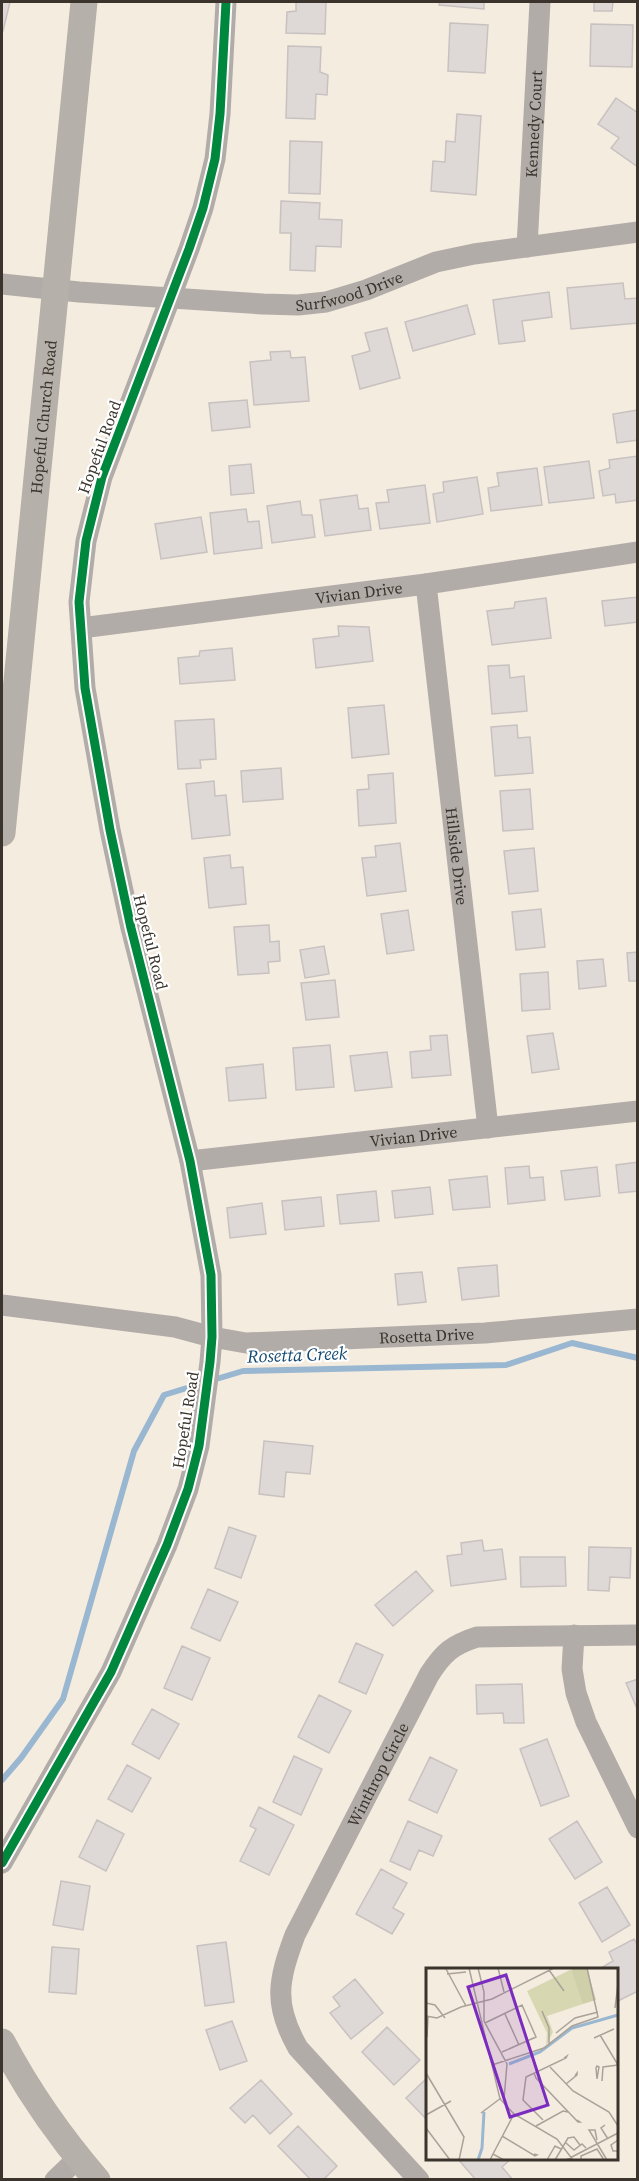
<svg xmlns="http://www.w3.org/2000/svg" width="639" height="2181" viewBox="0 0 639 2181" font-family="'Source Serif 4',serif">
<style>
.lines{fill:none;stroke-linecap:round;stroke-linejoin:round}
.stream{stroke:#99b7d1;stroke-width:6}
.building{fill:#ded8d7;stroke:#c7c2c0;stroke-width:1.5}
.minor{stroke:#b2aca9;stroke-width:21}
.major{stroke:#b5b0a9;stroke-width:27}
.cycleway-casing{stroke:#fff;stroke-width:13}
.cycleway{stroke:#00873e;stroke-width:9}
.labels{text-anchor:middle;stroke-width:4.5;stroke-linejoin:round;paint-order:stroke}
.street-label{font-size:16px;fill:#3a342c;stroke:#fff}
.water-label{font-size:18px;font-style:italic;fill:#12476f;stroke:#fff}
.inset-river{fill:none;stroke:#99b7d1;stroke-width:3}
.inset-road{fill:none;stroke:#aaa298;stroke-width:1.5}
.view{fill:#7b2cbf;fill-opacity:0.15;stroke:#7b2cbf;stroke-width:3}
.inset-edge{fill:none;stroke:#3a342c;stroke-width:3}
</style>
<rect width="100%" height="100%" fill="#f5ece0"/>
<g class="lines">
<path class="stream" d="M213,1380l30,-9 263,-6 66,-22 66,15
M2,1780l19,-22 42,-59 71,-248 30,-56 39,-12"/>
</g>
<path class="building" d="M2,2h8l-7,29h-1z
M296,2h30l-1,32 -39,-1 1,-21 9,-1z
M440,2h44v7l-45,-4z
M594,2h19l-1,9h-18z
M450,23l38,2 -3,48 -37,-2z
M591,24l42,1 -1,42 -42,-1z
M288,46l33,1 -1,25 8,3 -1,20 -11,-1 -1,25 -29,-1z
M616,98l22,15v54l-27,-19 8,-10 -21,-14z
M457,114l24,2 -5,79 -45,-4 2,-30 12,1 1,-21 9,1z
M290,141l32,1 -2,52 -31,-1z
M281,201l39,2 -1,16 23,1 -1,27 -25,-1 -1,25 -25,-1 1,-37h-11z
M623,283l2,16 13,-1v25l-67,6 -4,-41z
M549,292l3,25 -30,4 3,20 -26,3 -6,-44z
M467,305l8,29 -62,17 -8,-29z
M387,328l13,50 -40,11 -8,-33 18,-5 -5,-18z
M290,351l1,7 14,-1 4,44 -55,4 -4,-43 21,-2 -1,-8z
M247,400l3,27 -38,4 -3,-28z
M638,410v30l-21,3 -4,-29z
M638,456v44l-22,3 -1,-9 -12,2 -4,-25 11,-3 -1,-8z
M589,461l5,37 -45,5 -5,-36z
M251,464l3,29 -23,2 -2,-29z
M537,468l5,37 -51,6 -3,-23 11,-2 -2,-13z
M477,477l6,37 -46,8 -4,-28 11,-2 -1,-10z
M425,485l5,38 -50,6 -4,-26 13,-1 -2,-12z
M357,495l2,14 9,-1 3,22 -46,6 -5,-36z
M300,501l2,14h10l3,22 -43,6 -5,-37z
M246,509l2,13 11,-1 3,27 -48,6 -4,-41z
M201,517l6,35 -46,7 -6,-35z
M638,597v25l-33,4 -3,-25z
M546,598l5,40 -59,7 -5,-34 27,-3 1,-6z
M338,626l31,1 4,34 -57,7 -3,-29 26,-3z
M232,648l3,32 -55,4 -2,-26 21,-2 1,-5z
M509,665l1,13 14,-2 3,35 -35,3 -4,-48z
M384,705l5,49 -37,4 -4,-50z
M214,719l2,40 -16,1 1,8 -23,1 -3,-48z
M517,725l1,13 12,-1 3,36 -38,3 -4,-49z
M281,768l2,31 -40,3 -2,-31z
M393,773l3,50 -37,3 -2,-36 12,-1 -1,-14z
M214,781l1,15 11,-1 4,40 -38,4 -6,-55z
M530,789l3,40 -30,2 -3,-40z
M400,843l6,48 -39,5 -5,-38 14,-1 -1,-11z
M534,848l4,43 -29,3 -5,-43z
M230,855l1,13 12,-1 3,37 -37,4 -5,-50z
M541,909l4,38 -29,3 -4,-38z
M408,910l6,40 -27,4 -6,-40z
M269,925l1,17 9,-1 1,20 -12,1 1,11 -31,2 -4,-48z
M324,946l5,28 -24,4 -5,-28z
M638,952v29h-9l-2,-28z
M603,959l3,27 -27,3 -2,-28z
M548,972l2,37 -28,2 -2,-37z
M335,980l4,37 -33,3 -5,-37z
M553,1033l6,36 -27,4 -5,-37z
M447,1035l4,40 -39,3 -2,-26 21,-2 -1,-14z
M330,1045l4,42 -38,3 -3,-42z
M387,1052l5,35 -37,4 -5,-35z
M263,1064l3,34 -37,3 -3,-33z
M638,1162v29l-19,2 -3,-28z
M529,1166l1,12 13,-1 2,23 -37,4 -3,-36z
M597,1167l3,29 -35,4 -4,-29z
M487,1176l3,31 -37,3 -4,-30z
M430,1187l3,27 -38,4 -3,-27z
M376,1191l3,30 -39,3 -3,-29z
M321,1197l3,29 -39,4 -3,-29z
M262,1203l4,31 -36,4 -3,-30z
M497,1265l2,31 -37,4 -4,-32z
M422,1272l4,30 -28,3 -3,-31z
M264,1441l49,5 -3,28 -24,-2 -2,25 -25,-3z
M229,1527l27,9 -15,42 -26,-10z
M482,1540l2,11 18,-2 4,30 -55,7 -4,-30 15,-2 -1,-11z
M589,1547l42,1 -1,30 -20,-1 -1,14 -21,-1z
M520,1557h45l1,29 -45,1z
M416,1571l17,20 -40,35 -18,-21z
M208,1589l30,13 -18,39 -29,-13z
M356,1643l27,12 -17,39 -27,-12z
M182,1646l28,12 -18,42 -28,-12z
M638,1679v32l-12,-28z
M522,1684l2,39h-20l-1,-10 -26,1 -1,-29z
M319,1695l32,16 -22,42 -31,-16z
M152,1709l27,15 -20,35 -27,-15z
M547,1739l22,57 -28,10 -21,-57z
M294,1756l28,13 -21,46 -28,-13z
M430,1757l27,13 -20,43 -28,-13z
M127,1765l24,13 -19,34 -24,-13z
M259,1807l35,18 -25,50 -29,-14 16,-32 -6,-3z
M97,1820l27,14 -18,37 -27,-14z
M408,1821l34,15 -9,20 -14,-6 -9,20 -20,-9z
M577,1821l25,41 -27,17 -26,-40z
M381,1869l26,14 -14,25 11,6 -12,20 -36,-20z
M61,1881l29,5 -7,44 -30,-5z
M607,1887l23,38 -28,17 -23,-39z
M634,1939l4,7v45l-20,10 -2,-3v-28l-15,-2 12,-7 -4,-9z
M226,1942l8,60 -29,4 -8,-60z
M52,1947l27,2 -3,45 -27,-2z
M355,1979l28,34 -32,26 -21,-26 10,-7 -7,-9z
M232,2021l15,40 -27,9 -14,-40z
M387,2027l33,33 -26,25 -32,-33z
M428,2077v44l-22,-23z
M261,2080l31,34 -22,20 -17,-19 -8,8 -15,-15z
M298,2126l39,40 -14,14h-12l-33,-34z
M457,2158h55l-10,9 11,13h-37z"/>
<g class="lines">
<g class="minor">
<path id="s1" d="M527,247l13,-245"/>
<path id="s2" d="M2,284l77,8 184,12 35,1 28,-3 40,-12 70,-28 38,-8 164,-22"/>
<path id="s3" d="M426,584l62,544"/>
<path id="s4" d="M81,628l345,-44 212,-32"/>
<path id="s5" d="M190,1161l448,-50"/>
<path id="s6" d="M2,1305l173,22 37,10 34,6 239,-10 153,-14"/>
<path d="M574,1635l-2,34 4,24 10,29 52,106"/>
<path d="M2,1863l109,-191 56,-127 21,-56 11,-43 11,-84 2,-25 -1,-62 -21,-114 -59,-233 -21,-98 -25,-142 -6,-86 7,-61 16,-64 87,-228 14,-41 12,-49 5,-45 6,-112"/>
<path d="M55,2180l23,-22"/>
<path id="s7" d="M419,2180l-121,-132c-25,-44 -20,-67 -3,-113l134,-260c14,-22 23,-30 48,-38l161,-2"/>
</g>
<g class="major">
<path id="s8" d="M2,833l82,-831"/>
<path d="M2,2042c26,49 58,95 95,138"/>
</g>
<defs>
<path id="cycleway" d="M2,1863l109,-191 56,-127 21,-56 11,-43 11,-84 2,-25 -1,-62 -21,-114 -59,-233 -21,-98 -25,-142 -6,-86 7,-61 16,-64 87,-228 14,-41 12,-49 5,-45 6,-112"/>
</defs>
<use href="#cycleway" class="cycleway-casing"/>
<use href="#cycleway" class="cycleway"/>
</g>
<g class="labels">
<g class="street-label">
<text dy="6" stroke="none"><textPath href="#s1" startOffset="123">Kennedy Court</textPath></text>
<text dy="6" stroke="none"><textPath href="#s2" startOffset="350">Surfwood Drive</textPath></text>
<text dy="6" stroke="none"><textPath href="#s8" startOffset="418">Hopeful Church Road</textPath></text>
<text transform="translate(99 447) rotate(-70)" y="6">Hopeful Road</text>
<text dy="6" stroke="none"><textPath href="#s4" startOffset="280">Vivian Drive</textPath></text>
<text dy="6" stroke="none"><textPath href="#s3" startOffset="274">Hillside Drive</textPath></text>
<text transform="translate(151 942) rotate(76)" y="6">Hopeful Road</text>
<text dy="6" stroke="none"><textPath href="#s5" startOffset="225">Vivian Drive</textPath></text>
<text dy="6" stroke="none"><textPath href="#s6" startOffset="428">Rosetta Drive</textPath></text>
<text transform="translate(185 1420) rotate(-81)" y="6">Hopeful Road</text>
<text dy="6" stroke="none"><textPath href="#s7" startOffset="478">Winthrop Circle</textPath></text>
</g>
<g class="water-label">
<text transform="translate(297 1355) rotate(-2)" y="6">Rosetta Creek</text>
</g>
</g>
<g transform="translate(426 1968)">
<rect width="192" height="192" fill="#f5ece0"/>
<path d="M148,0h5l4,36 -36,12 6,16 -7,14 1,-13 -20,-42z" fill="#d7d7b1"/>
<path d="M148,0h13l9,32 -13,4 -11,-32z" fill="#cfcfaa"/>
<path class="inset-river" d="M83,96l31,-12 32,-24 46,-13M52,192l4,-12 2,-36"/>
<path class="inset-road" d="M43,0l31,131 14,15 43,25 16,21M52,0l6,24v29l23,43 -3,35M72,0l6,24M20,1l20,37M123,2l15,21M21,6l19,-2M0,35l9,2 10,13M189,40l3,-24M116,43l7,17v17M79,46l14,31M0,48l11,2 24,-11 31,-8 62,-31M59,55l37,-18 14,32 -34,15M130,65l19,-15 23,-6M174,67l18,30M1,69l1,-20M168,70l20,-9M66,97l52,-17 28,-22 26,-9 -11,-49M171,98l2,1 -2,12 -1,-11zM124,99l23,24 36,21 9,14M0,105l38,64 -5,23M108,105l2,5 42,44h2l-3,-2M176,113l1,-14 15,-2M140,116l11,-9v-2l-2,3M55,145l20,-15M0,147l25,-14M117,152l-20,-20 3,-23 40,-19 1,-2 -3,2M179,157l-4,3 7,11M110,158l27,-15 5,1M0,160l24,32M76,168l33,20 2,-1 -3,-1M171,172l-2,-10h-6l18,30M192,172l-7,5 2,6h5M140,175l8,7 8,-6 4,4M67,186l21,-40M64,192l3,-6 11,6M121,192l8,-14 6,3M129,192l13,-22 6,-1 6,8M140,192l52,-27M155,192v-4l16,-7 7,11"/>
<path class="view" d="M80,7l42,130 -38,12 -42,-130z"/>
<rect width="192" height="192" class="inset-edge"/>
</g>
<rect width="639" height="2181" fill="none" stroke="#3a342c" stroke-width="6"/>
</svg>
